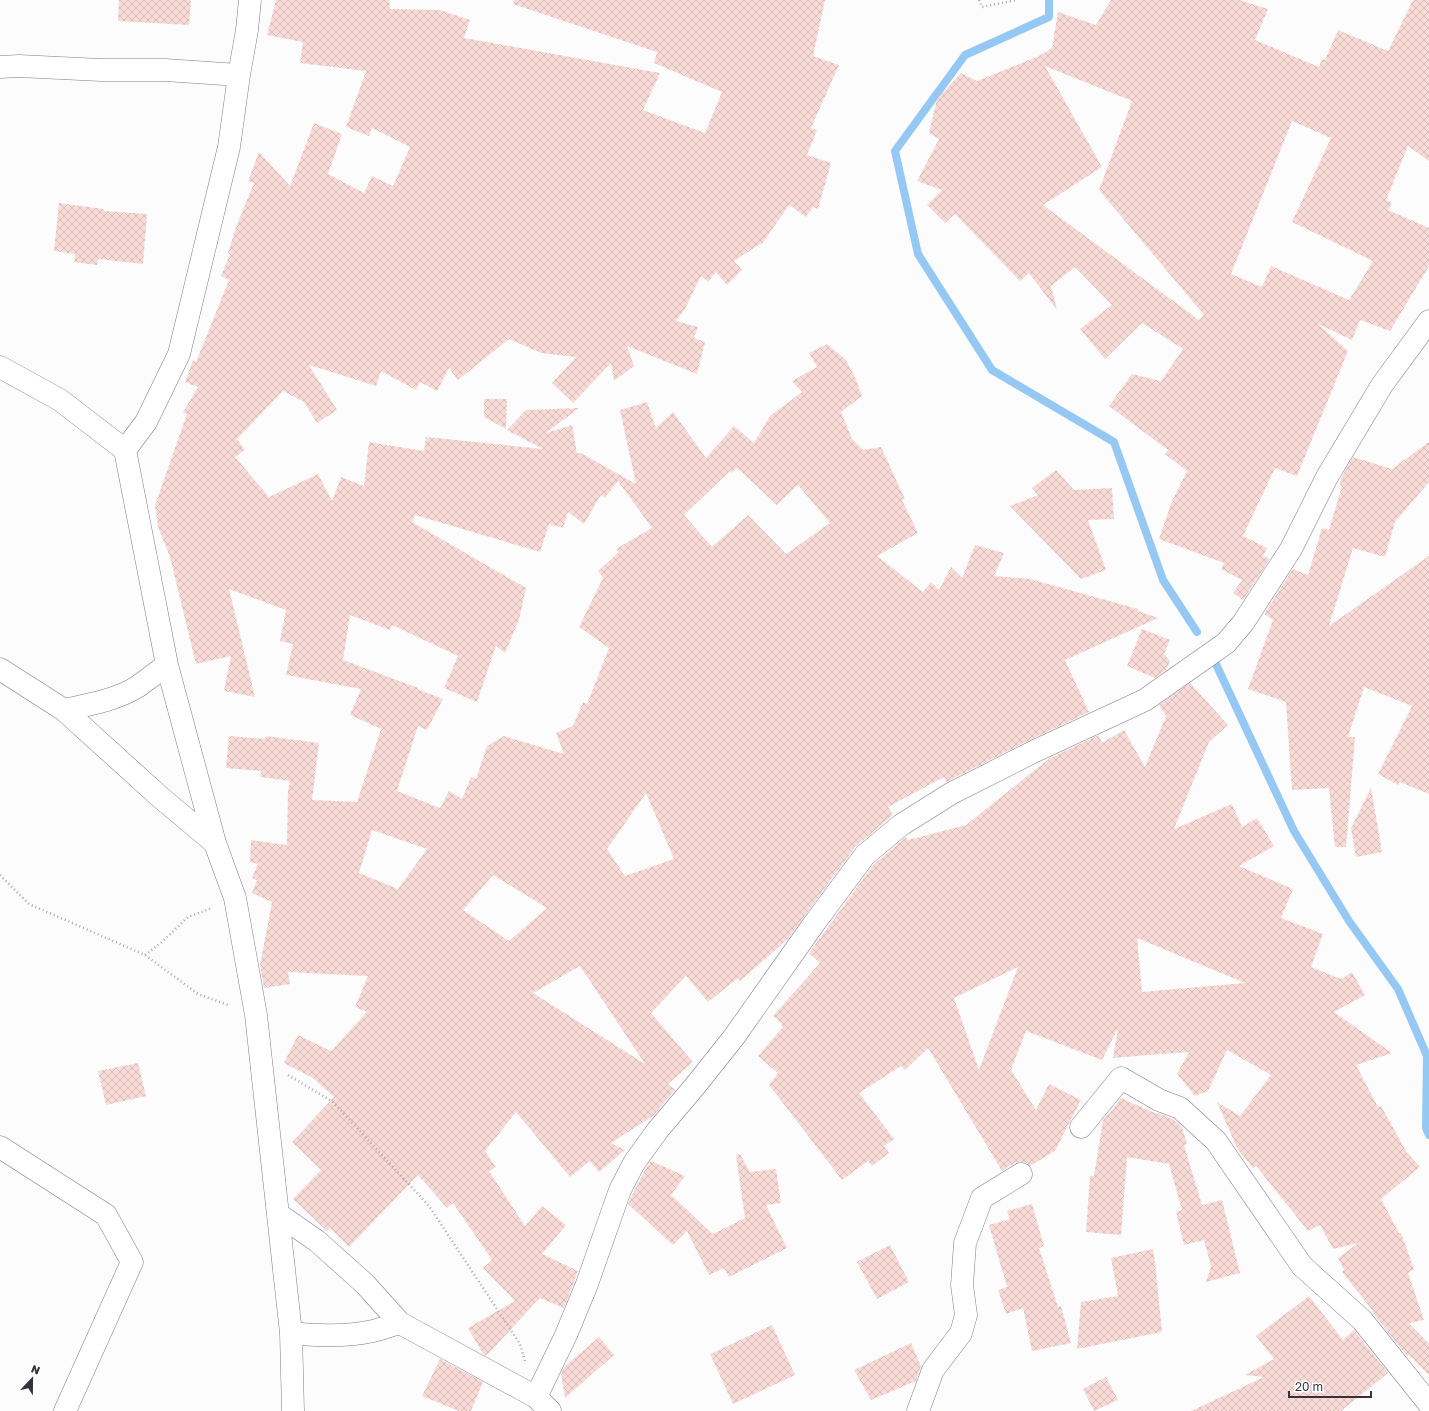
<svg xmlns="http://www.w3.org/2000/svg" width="1429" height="1411" viewBox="0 0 1429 1411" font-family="'Golos Text',sans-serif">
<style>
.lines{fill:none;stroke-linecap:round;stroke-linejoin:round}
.stream{stroke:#95c9f3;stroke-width:8}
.building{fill:url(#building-cross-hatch);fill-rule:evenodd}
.minor-casing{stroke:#81798f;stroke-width:23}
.path{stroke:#a7a6aa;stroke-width:2.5;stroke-dasharray:1 3;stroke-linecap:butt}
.minor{stroke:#fff;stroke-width:22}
</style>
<defs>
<pattern id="building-cross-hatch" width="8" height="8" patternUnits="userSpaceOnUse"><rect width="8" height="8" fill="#f8dbd7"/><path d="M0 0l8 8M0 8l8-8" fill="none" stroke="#d5bcb9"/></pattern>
</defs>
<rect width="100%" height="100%" fill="#fcfcfc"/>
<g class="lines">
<path class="stream" d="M1049,0v17l-84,38 -70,96 23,103 74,116 122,72 49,138 34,52
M1215,662l79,169 55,90 49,68 29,67 -1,72 3,7"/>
</g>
<path class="building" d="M119,0h72l-2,25 -71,-4z
M276,0h113l1,9 50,1 30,10 -6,18 196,35 -17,37 62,23 17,-41 -68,-29 3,-11 -144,-48 1,-4h311l-12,56 26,9 -28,63 6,2 -10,25 24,8 -13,46 -5,-2 -7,10 -17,-12 -27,39h-2l-26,17 8,9 -15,15 -11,-13 -8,10 -7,-6 -16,33 -9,12 22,6 -4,11 11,4 -8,32 -70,-28 7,20 -20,15 -3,-18 -38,40 -21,-20 24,-26 -35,-4 -32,-14 -51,41 -9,-12 -12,23 -17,-9 -4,8 -35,-19 -5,15 -67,-21 28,45 -20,13 -13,-21 -21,-11 -46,48 8,11 -10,7 34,40 49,-23 14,27 9,-24 23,9 5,-44 55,9 2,-14 117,12 -36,-19 19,-20 53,-2 -33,25 26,-8 5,28h4l55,31 -16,-74 27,-8 9,26 17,-16 33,46 28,-32 20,17 16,-27 32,-24 -10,-11 25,-14 -8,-14 18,-9 19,16 9,17 7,19 -21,16 11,27 11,11 18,-3 24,52 -3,1 16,33 -41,23 46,36 8,-10 8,8 12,-23 11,11 13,-33 29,8 -10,23 36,3 108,30v2l20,7 -93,42 24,52 -59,28 -84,42 -2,-5 -56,30 5,8 -38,32 -68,93 -47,41 -2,-3 -30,24 -22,-26 -35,37 42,49 -25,22 7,6 -22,26 -42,27 14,7 -26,22 -9,-11 -20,16 -54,-65 -31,39 11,16 -7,4 36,55 17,-20 24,19 -24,29 36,17 -14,37 -24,-10 -54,58 -3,-2 -15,-26 47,-27 -32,-33 9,-8 -39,-57 -6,5 -29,-33 -69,72 -19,-19 -3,3 -34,-32 28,-29 -29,-28 42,-45 -21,-19 -29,-15 14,-28 33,16 36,-39 -12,-5 13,-31 -80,-4 2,12 -26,4 -4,-23 12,-63 -20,-9 5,-13 -5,-2 6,-14 -8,-2 1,-22 36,5 1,-54 2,-10 -30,-4 1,-6 -35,-3 3,-32 36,3 1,-3 53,7 -7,57 45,2 24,-73 -31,-14 11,-26 -75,-14 7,-31 -13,-3 6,-31 -57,-21 26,108 -31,-6 7,-35 -35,8 -26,-107 -12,-30 -3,-22 32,-91 -4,-2 15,-25 -13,-5 8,-22 3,2 33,-82 -8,-4 9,-22 -2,-1 8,-26 18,-44 -6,-2 11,-29 31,34 24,-63 28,11 -14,40 36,19 8,-17 21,10 17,-39 -38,-19 -3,8 -23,-9 20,-56 -66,-8 3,-21 -36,-7zM737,468l40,37 21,-20 32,38 -44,31 -38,-39 -36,32 -28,-32 46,-44 1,2zM618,481l34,47 -36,21 3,3 -21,19 5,7 -24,49 30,21 -22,56 -4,-2 -10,24 -17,7 8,21 -60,-18 -17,10 -11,33 -5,-2 -9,22 -13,-8 -9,17 -43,-17 21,-65 9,4 16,-31 -26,-10 1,-1 -75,-28 7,-45 40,15 2,-5 66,31 -14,32 33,14 19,-56 9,7 14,-33 7,-32 -114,-66 3,-7 125,37 9,-28 14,4 5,-16 16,12 17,-29 4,3zM646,793l28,66 -49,17 -18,-27zM372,830l55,19 -29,40 -39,-16zM493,875l54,33 -38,33 -46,-31zM580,966l65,98 -112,-71z
M1111,0h128l29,9 -13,31 64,27 3,-8 3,1 13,-30 50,21 25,-51h16v161l-21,-15 -22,54 6,3 -4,7 41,18v38l-39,65 -30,-11 -8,20 -34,-16 30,27 -51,125 -22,-8 -32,68 24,12 -4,8 7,3 -27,41 -10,-7 9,-13 -21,-11 3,-6 -65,-24 13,-38 15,-30 -22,-17 3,-4 -59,-44 23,-32 29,7 22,-32 -41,-26 -37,36 -25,-30 32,-24 -37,-38 -24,19 6,24 -28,-37 -9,8 -65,-67 -10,9 -18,-18 15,-15 -25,-9 22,-42 -10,-6 8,-34 24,-26 16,8 62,-25 13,-8 6,-36 38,13zM1045,66l87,35 -33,89 105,125 -5,5 -156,-115 59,-38zM1292,121l39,17 -39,84 81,39 -24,39 -78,-34 -9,21 -31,-13z
M59,203l45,6v2l43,3 -4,50 -45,-5 -1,6 -23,-3 1,-8 -21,-3z
M484,399h23l-1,30 -22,-12z
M1429,442v40l-34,40 -10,35 -32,-9 -24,78 100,-70v238l-29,-12 -2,3 -20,-11 34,-68 -48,-19 -16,50h7l-9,110h-11l-6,-59 -37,2 -6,-88 -38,-13 25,-69 -9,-6 29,-45 15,6 14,-47 7,2 13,-44 -2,-1 2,-9 11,-19 39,12z
M1056,470l18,20 38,-2 2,31 -26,1 18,50 -25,9 -71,-73 28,-11 -6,-7z
M1142,629l28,11 -6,14 6,7 -4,9 -11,8 -28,-12z
M1190,683l38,42 -19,17 -35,87 58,-25 10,23 15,-9 17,28 -35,20 54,23 -12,29 42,16 -12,33 30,12 11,-7 13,23 -31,17 58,41 -36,12 22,42 3,-1 25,45 14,16 -39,32 18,34h2l13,36 -6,4 16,47 -15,3 20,21v31l-20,-20 -2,1 -35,-44 1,-1 -31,-39 2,-2 -6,-12 20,-15 -25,6 -13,-24 -12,6 -52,-65 -3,2 -16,-20 -20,-46 23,14 31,-41 -44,-25 -19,41 -13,5 -18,-22 12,-22 -28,2 -1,-2v2l-47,4 5,-30 -16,32 -76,-29 -15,39 25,40 13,-26 32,16 -26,51 -25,15 -3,-3 -7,-1 -6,1 -12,8 -74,-123 -23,22 -4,-4 -42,27 35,46 -10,7 5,7 -17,13 -4,-5 -26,19 -73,-95 9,-12 -20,-17 25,-29 -2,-2 1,-1 -9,-8 47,-53 -11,-10 65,-89 32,-27 2,3 58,-15 84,-67 49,-23 3,8 22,-13 21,37 21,-51 -7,-11zM1137,938l108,45 -103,9zM1018,967l-39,103 -25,-72z
M1371,788l11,64 -26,5 -5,-29z
M138,1063l8,33 -40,9 -8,-34z
M1121,1098l36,16 1,-1 15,6 9,8 5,17 -3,1 18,60 20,-5 18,73 -34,9 5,-16 -7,-26 -20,5 -8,-33 6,-2 -13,-46 -42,-7 -6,78 -35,-3 4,-56h4l9,-56 5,-6h1z
M740,1154l10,18 26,-3 5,34 -15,2 21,43 -58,29 -5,-9 -15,7 -22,-44 -14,14 -45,-41 4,-9 13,-25 6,-9 34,15 -14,19 42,39 32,-16 -9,-63z
M1032,1204l12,42 -5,2 19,59 3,-1 10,37 -39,8 -9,-43 -17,6 -8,-24 9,-3 -18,-62 21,-6 -3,-8z
M890,1245l19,37 -32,17 -20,-37z
M1153,1249l2,13 7,70 -85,17 4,-47 37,-6 -7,-38z
M1309,1296l34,44 11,-10 34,43 -47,38h-150l73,-34 -19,-2 29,-16 -18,-23z
M772,1325l23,50 -62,29 -23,-50z
M599,1337l15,18 -49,43 -4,-25 3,-6z
M911,1343l10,23 -5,15 -45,19 -17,-30z
M440,1359l43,23 -12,29h-12l-37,-15z
M1106,1377l12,23 -24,11 -11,-22z"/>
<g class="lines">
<defs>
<path id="minor" d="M0,67l19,-1 82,4h64l74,5
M0,367l60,33 65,50 42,215 48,178 20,55 21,117 35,318 2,78
M125,450l21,-28 33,-68 50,-207 10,-72 8,-45 3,-30
M0,669l64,41 96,87 55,46
M64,710c24,-5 52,-10 73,-23 10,-7 20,-15 30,-22
M1081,1127l40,-49 38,22 21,8 36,33 86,125 60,54 67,84
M0,1147l106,68 26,47 -67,149
M278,1214l39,27 48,43 35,39 136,74 14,14
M291,1333c27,3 55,4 82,-2 9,-2 18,-6 27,-8
M536,1397l30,-62 21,-51 33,-94 14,-27 23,-32 38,-45 39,-49 79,-112 52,-70 36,-30 51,-32 83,-42 110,-51 81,-57 17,-20 48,-74 36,-72 55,-92 47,-64
M918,1411l15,-41 28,-37 5,-18 -4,-30 3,-42 17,-45 39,-24"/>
</defs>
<use href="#minor" class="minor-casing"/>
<path class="path" d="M979,0l3,7 34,-7
M0,875l29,29 116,51 53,39 30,11
M145,955l17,-13 26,-25 24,-9
M288,1075l45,27 96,104 91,138 5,17"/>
<use href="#minor" class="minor"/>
</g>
<g transform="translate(32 1379) rotate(22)" stroke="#ffffff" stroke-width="3" paint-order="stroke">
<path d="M0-3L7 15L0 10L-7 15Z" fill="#35323b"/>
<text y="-6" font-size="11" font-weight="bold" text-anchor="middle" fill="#35323b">N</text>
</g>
<path d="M1289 1391v6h82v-6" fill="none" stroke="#35323b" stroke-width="2"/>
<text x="1295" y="1391" font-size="12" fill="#35323b" stroke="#ffffff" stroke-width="3" paint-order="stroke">20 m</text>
</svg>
